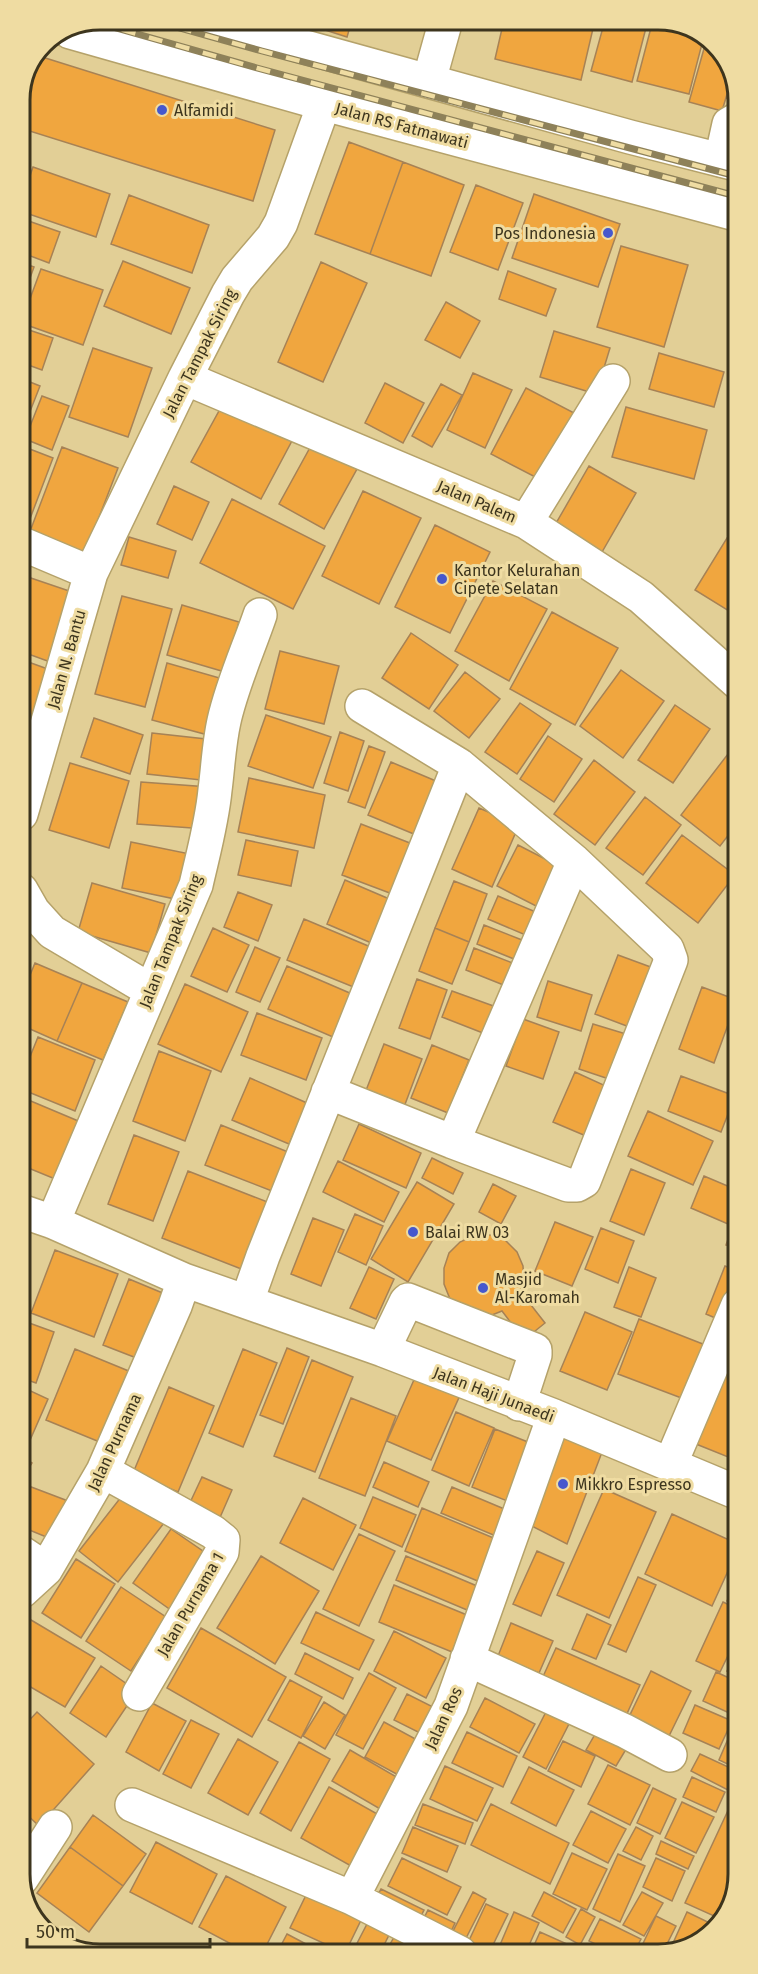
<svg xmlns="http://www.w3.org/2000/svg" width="758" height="1974" viewBox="0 0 758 1974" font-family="'Fira Sans',sans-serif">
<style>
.building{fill:#f0a63f;stroke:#a78255;stroke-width:1.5}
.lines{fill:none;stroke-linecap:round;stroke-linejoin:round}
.minor-casing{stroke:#b5a26a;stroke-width:36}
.major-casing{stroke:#b5a26a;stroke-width:36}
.minor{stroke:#fff;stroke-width:33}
.major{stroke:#fff;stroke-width:33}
.rail-casing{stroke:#8e8159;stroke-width:7}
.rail{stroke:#efdca2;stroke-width:4.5;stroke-dasharray:14;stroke-linecap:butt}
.poi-dot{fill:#4658cd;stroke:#efdca2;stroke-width:2}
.labels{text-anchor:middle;stroke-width:6;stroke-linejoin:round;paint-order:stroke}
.poi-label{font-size:16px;fill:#3d351e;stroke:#efdca2;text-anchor:start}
.street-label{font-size:16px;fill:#3d351e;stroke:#efdca2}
.rim{fill:none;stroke:#3d351e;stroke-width:3}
</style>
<rect width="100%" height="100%" fill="#e2cf96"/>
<path class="building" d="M294,20h58l-5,17z
M504,20h91l-14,60 -86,-21z
M605,20h43l-16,62 -41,-11z
M653,20h11l40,16 -15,58 -52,-13z
M707,38l4,1 22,35 -11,37 -33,-9z
M39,56l236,74 -22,71 -233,-73v-9z
M733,75l3,4v22l-10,-3z
M349,142l54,20 -33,92 -55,-20z
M403,162l61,23 -33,91 -61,-22z
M33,167l77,27 -14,43 -76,-26v-6z
M476,185l47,18 -25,67 -48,-18z
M534,194l86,30 -22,63 -86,-29z
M129,195l80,30 -17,48 -81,-29z
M20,218l40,14 -11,31 -29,-11z
M621,246l67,19 -24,82 -67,-20z
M123,261l67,27 -19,46 -67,-28z
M20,262l14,5 -13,36h-1z
M321,262l46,21 -44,99 -45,-20z
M41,269l62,21 -20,55 -62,-22z
M508,271l48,18 -10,27 -47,-17z
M446,302l34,19 -20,37 -35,-18z
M20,327l33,11 -11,32 -22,-8z
M554,331l56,17 -14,46 -56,-17z
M93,348l59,20 -24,69 -59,-20z
M659,353l65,19 -10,35 -65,-18z
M473,373l39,17 -27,58 -38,-18z
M20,378l20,8 -20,51z
M385,383l39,20 -21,40 -38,-20z
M441,384l21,11 -30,52 -20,-11z
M526,388l52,27 -35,66 -52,-27z
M42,396l27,10 -17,44 -27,-11z
M225,400l69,37 -33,62 -70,-37z
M626,407l81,23 -13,49 -82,-22z
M312,444l45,25 -33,60 -45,-25z
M22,446l31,12 -25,66 -8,-3v-70z
M62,447l56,21 -33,86 -56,-20z
M589,466l47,27 -34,59 -47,-27z
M174,486l35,16 -17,38 -35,-16z
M363,491l58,27 -42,86 -57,-28z
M232,499l93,47 -32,63 -93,-46z
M435,525l55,27 -40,81 -55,-26z
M129,537l47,14 -8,27 -47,-13z
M727,538l9,6 1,72 -42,-26z
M22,575l56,19 -25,69 -33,-12v-72z
M493,581l54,28 -38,72 -54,-30z
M122,596l50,13 -27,98 -50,-13z
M182,605l57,17 -14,50 -58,-17z
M552,612l66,36 -43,77 -65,-36z
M411,633l47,32 -29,44 -47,-31z
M280,651l59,15 -15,58 -59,-15z
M20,659l36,13 -23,59 -12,-4z
M167,663l56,16 -15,56 -56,-15z
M621,670l43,31 -41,57 -43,-32z
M465,672l35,27 -31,39 -35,-27z
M520,703l31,21 -34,50 -32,-22z
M675,705l35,24 -37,54 -35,-23z
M266,715l65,22 -18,51 -65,-22z
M94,718l49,17 -13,39 -49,-17z
M340,732l24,9 -16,50 -24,-8z
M152,733l63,7 -5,41 -63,-7z
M548,736l34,23 -28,43 -34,-23z
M369,746l16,6 -20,56 -17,-6z
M728,754l9,6v64l-17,22 -39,-31z
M594,760l41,32 -40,53 -41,-31z
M391,762l52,22 -22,53 -53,-22z
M70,763l59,18 -20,67 -60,-18z
M249,778l76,17 -11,53 -76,-16z
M141,782l68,5 -3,42 -69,-5z
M645,797l36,28 -38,50 -37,-27z
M479,808l40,17 -27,62 -40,-18z
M361,824l54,21 -20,50 -53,-20z
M682,835l53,40 -37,48 -52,-40z
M246,840l52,11 -7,35 -53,-11z
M131,842l59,12 -10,46 -58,-12z
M518,845l41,21 -21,41 -41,-21z
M345,880l49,21 -18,44 -49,-21z
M454,881l33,13 -18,48 -34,-14z
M92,883l73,21 -14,49 -73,-21z
M238,892l34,13 -14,36 -34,-14z
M498,896l40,17 -10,23 -40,-17z
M304,919l69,29 -17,40 -69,-28z
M484,925l38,15 -8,19 -37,-15z
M213,928l36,17 -22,47 -36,-16z
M435,928l34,14 -17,42 -33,-13z
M255,947l25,11 -20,44 -24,-10z
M474,948l41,16 -9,22 -40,-16z
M618,955l38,14 -24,59 -37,-14z
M35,963l47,20 -25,58 -36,-16v-28z
M287,966l65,28 -19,43 -65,-28z
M417,979l30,11 -17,49 -31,-11z
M548,981l44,14 -11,36 -44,-14z
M82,983l46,19 -25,58 -46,-19z
M185,984l63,28 -27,60 -63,-28z
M702,987l35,13 -23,63 -35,-14z
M452,991l47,17 -11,27 -46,-18z
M257,1013l65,25 -16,42 -65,-25z
M523,1019l36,13 -16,47 -37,-13z
M593,1024l33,10 -14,46 -33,-11z
M38,1037l57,23 -20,51 -54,-22v-10z
M384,1044l38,15 -18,48 -39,-14z
M432,1045l37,15 -21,53 -37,-15z
M159,1051l52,20 -26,70 -52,-20z
M575,1072l33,15 -22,49 -33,-14z
M681,1076l54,20 -14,36 -53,-21z
M250,1078l57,25 -18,41 -57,-24z
M26,1099l57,24 -23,58 -39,-16v-55z
M648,1111l65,30 -20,44 -65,-29z
M359,1124l62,29 -15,35 -63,-28z
M221,1125l67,27 -16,39 -67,-26z
M134,1135l45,17 -26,69 -45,-17z
M432,1158l31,15 -10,21 -31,-16z
M338,1161l61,31 -15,30 -61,-30z
M631,1169l34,14 -21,52 -34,-14z
M188,1171l87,34 -26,67 -87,-34z
M704,1176l33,14v10l-9,24 -37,-16z
M417,1182l37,22 -46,78 -37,-23z
M493,1184l23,12 -15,28 -22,-12z
M355,1214l28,12 -17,39 -28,-13z
M737,1214l1,35 -12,-4z
M313,1218l31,12 -23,56 -30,-12z
M555,1222l38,15 -21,49 -37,-15z
M601,1228l33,13 -16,42 -33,-14z
M475,1235h16l14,5 12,12 6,14 1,16 -4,9 25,32 -21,17 -22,-29 -10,4h-15l-15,-5 -12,-11 -6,-15v-16l5,-15 11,-11z
M55,1250l63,24 -24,63 -63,-24z
M725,1266l13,5v26l-11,26 -21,-9z
M369,1267l25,12 -18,40 -26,-11z
M629,1267l27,11 -15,39 -27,-10z
M129,1279l36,15 -26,65 -36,-14z
M585,1312l47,20 -25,58 -47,-19z
M639,1319l74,29 -21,54 -74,-28z
M21,1320l33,12 -18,51 -14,-5z
M287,1348l22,9 -26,67 -23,-9z
M75,1349l61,25 -29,71 -61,-25z
M243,1349l34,14 -34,84 -34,-14z
M732,1358l6,3v100l-42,-17z
M312,1360l41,17 -38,95 -41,-16z
M417,1373l44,20 -30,67 -44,-19z
M22,1387l26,12 -21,48 -5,-2z
M169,1387l45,19 -36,86 -45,-19z
M351,1398l45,18 -31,80 -46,-18z
M456,1412l38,16 -25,58 -37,-16z
M557,1428l47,19 -37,97 -45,-23z
M495,1429l43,17 -23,58 -43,-17z
M22,1456l10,7 -10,16z
M384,1462l45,20 -11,25 -45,-20z
M202,1477l30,13 -14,32 -31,-13z
M26,1485l50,19 -15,39 -39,-16v-32z
M452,1487l62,26 -11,26 -62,-26z
M604,1489l52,23 -47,106 -52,-23z
M125,1492l39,31 -46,59 -39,-31z
M373,1497l43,18 -14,32 -42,-19z
M303,1498l53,27 -23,45 -53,-27z
M422,1508l81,34 -18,42 -80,-33z
M672,1514l66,30v5l-26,57 -67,-32z
M171,1529l42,29 -38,55 -42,-30z
M359,1534l36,17 -36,75 -36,-17z
M537,1551l27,12 -23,53 -28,-12z
M261,1556l58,35 -44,73 -58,-36z
M406,1556l71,30 -10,24 -71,-30z
M76,1559l39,25 -34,54 -39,-25z
M638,1577l18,8 -30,67 -18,-8z
M738,1578v28l-11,-5z
M394,1585l73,30 -15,37 -73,-30z
M121,1587l45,30 -35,54 -45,-30z
M723,1602l15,7v26l-18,37 -24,-11z
M316,1612l58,28 -15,30 -58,-27z
M587,1614l24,11 -15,34 -24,-10z
M26,1617l69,41 -30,49 -43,-25v-58z
M511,1623l42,18 -14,32 -41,-17z
M201,1628l85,49 -34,60 -85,-49z
M394,1631l52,27 -20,40 -52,-27z
M738,1646v30l-11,-5z
M556,1648l84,37 -15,33 -84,-37z
M305,1653l48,25 -10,21 -48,-25z
M101,1666l36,25 -31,46 -36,-24z
M651,1671l40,20 -23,47 -40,-19z
M716,1672l22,10v35l-35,-16z
M369,1673l27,15 -33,61 -27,-14z
M290,1680l32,17 -21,41 -33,-18z
M407,1694l34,17 -13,26 -34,-17z
M485,1698l50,26 -16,29 -49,-26z
M324,1702l21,13 -20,34 -22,-13z
M152,1703l34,18 -27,50 -33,-19z
M695,1705l37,16 -13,28 -36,-16z
M549,1706l23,12 -26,51 -23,-12z
M37,1712l57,52 -55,62 -17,-16v-82z
M191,1720l28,14 -28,54 -28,-14z
M384,1722l37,20 -19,35 -37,-20z
M601,1724l30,17 -15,25 -30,-16z
M734,1725l4,2v35l-2,6 -17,-8z
M467,1732l50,24 -14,31 -51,-24z
M238,1739l40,23 -30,53 -40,-22z
M563,1741l32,15 -14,31 -33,-16z
M299,1742l31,17 -39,72 -31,-18z
M350,1750l55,32 -18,31 -55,-32z
M700,1754l37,17 -9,19 -37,-19z
M608,1765l42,20 -20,40 -42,-21z
M445,1766l48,22 -16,33 -47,-22z
M529,1767l45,23 -18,36 -45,-23z
M692,1777l33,15 -9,20 -33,-15z
M329,1787l59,33 -28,51 -59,-33z
M653,1788l23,11 -16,35 -23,-11z
M738,1789v86l-15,45 -38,-17z
M682,1802l32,15 -18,36 -31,-15z
M423,1804l50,19 -8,21 -50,-19z
M491,1804l78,39 -19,41 -79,-39z
M591,1811l35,18 -18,34 -35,-18z
M93,1815l53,39 -23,32 -53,-39z
M413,1827l45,19 -11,26 -45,-19z
M636,1827l17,9 -12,24 -18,-9z
M661,1841l33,15 -6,13 -32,-15z
M156,1842l61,32 -25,50 -62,-32z
M70,1847l53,39 -34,46 -52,-39z
M572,1853l35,16 -20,41 -34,-16z
M618,1854l27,12 -25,56 -27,-13z
M402,1858l59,29 -14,28 -59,-29z
M656,1858l29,13 -13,30 -29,-14z
M226,1876l60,31 -24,47h-12l-51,-27z
M310,1887l54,27 -19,39 -55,-25z
M381,1889l43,21 -9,18 -43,-22z
M473,1892l13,7 -24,47 -13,-7z
M544,1892l32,17 -13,24 -31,-17z
M642,1892l21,11 -19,33 -21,-11z
M486,1904l22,10 -19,39h-13l-10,-6z
M581,1909l14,8 -15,28 -14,-8z
M428,1910l27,13 -9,19 -27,-14z
M514,1912l25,11 -13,29h-29z
M687,1912l25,12 -4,8 -29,20h-10z
M656,1916l20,10 -13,26h-24z
M600,1919l41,20 -7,13h-22l-23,-11z
M367,1924l22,11 -9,18h-28z
M397,1932l21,11 -5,10h-28z
M540,1932l36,16 -2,4h-43z
M287,1934l36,19h-46z
M582,1944l16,8h-20z"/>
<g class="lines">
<defs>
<path id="minor" d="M429,81l17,-61
M721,160l8,-36 7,-4
M185,378l341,144 115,75 96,85
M526,522l87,-141
M20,543l71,30
M21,814l70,-241 94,-195 43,-84 9,-15 36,-42 8,-14 43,-119
M21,890l12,21 19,21 98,58
M328,1092l125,50 115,43h9l7,-4 87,-221 -4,-11 -93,-88 -115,-96 -97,-59
M453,1142l121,-281
M21,1211l32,11 131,58 199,70 171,66 184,77
M53,1222l143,-337c7,-31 16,-63 19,-95 3,-23 4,-47 9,-69 8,-36 24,-71 36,-106
M247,1301l16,-45 196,-491
M383,1350l23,-48 2,-2 127,50v5l-16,49
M670,1465l68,-160
M103,1471l110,61 10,8 -1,12 -83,142
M22,1553l24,16
M22,1591l24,-22 57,-98 72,-165 9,-26
M467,1659l158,72 45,24
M132,1805l220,93 108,55
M22,1878l33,-51
M352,1898l99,-192 103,-290"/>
<path id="major" d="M208,20l422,117 106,27
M70,32l254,72 412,110"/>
</defs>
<use href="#minor" class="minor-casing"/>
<use href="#major" class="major-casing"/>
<use href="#minor" class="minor"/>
<use href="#major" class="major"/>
<defs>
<path id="rail" d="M151,20l111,31 474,125
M95,22l162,46 479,128"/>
</defs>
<use href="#rail" class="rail-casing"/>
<use href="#rail" class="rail"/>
</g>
<g class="poi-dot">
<circle cx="162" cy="110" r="6"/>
<circle cx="608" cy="233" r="6"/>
<circle cx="442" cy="579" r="6"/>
<circle cx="413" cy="1232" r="6"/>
<circle cx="483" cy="1288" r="6"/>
<circle cx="563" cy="1484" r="6"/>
</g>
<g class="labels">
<g class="poi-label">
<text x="174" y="116">Alfamidi</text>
<text x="596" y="239" text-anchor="end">Pos Indonesia</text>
<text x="454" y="576">Kantor Kelurahan<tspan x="454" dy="18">Cipete Selatan</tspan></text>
<text x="425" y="1238">Balai RW 03</text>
<text x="495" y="1285">Masjid<tspan x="495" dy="18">Al-Karomah</tspan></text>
<text x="575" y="1490">Mikkro Espresso</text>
</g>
<g class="street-label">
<text transform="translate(402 125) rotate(15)" y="6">Jalan RS Fatmawati</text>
<text transform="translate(199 353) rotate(-63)" y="6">Jalan Tampak Siring</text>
<text transform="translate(477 501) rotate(23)" y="6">Jalan Palem</text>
<text transform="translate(66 659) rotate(-74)" y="6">Jalan N. Bantu</text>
<text transform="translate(170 941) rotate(-68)" y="6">Jalan Tampak Siring</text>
<text transform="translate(494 1394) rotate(21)" y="6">Jalan Haji Junaedi</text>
<text transform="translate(114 1442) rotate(-65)" y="6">Jalan Purnama</text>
<text transform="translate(190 1604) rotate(-60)" y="6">Jalan Purnama 1</text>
<text transform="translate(443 1718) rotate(-65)" y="6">Jalan Ros</text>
</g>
</g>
<path d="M0 0H758V1974H0ZM100 30H658A70 70 0 0 1 728 100V1874A70 70 0 0 1 658 1944H100A70 70 0 0 1 30 1874V100A70 70 0 0 1 100 30Z" fill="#efdca2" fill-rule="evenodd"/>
<path class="rim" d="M100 30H658A70 70 0 0 1 728 100V1874A70 70 0 0 1 658 1944H100A70 70 0 0 1 30 1874V100A70 70 0 0 1 100 30Z"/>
<path d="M27 1938v9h183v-9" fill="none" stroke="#3d351e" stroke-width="3"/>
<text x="36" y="1938" font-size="18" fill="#3d351e" stroke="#efdca2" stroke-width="4.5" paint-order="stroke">50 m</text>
</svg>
